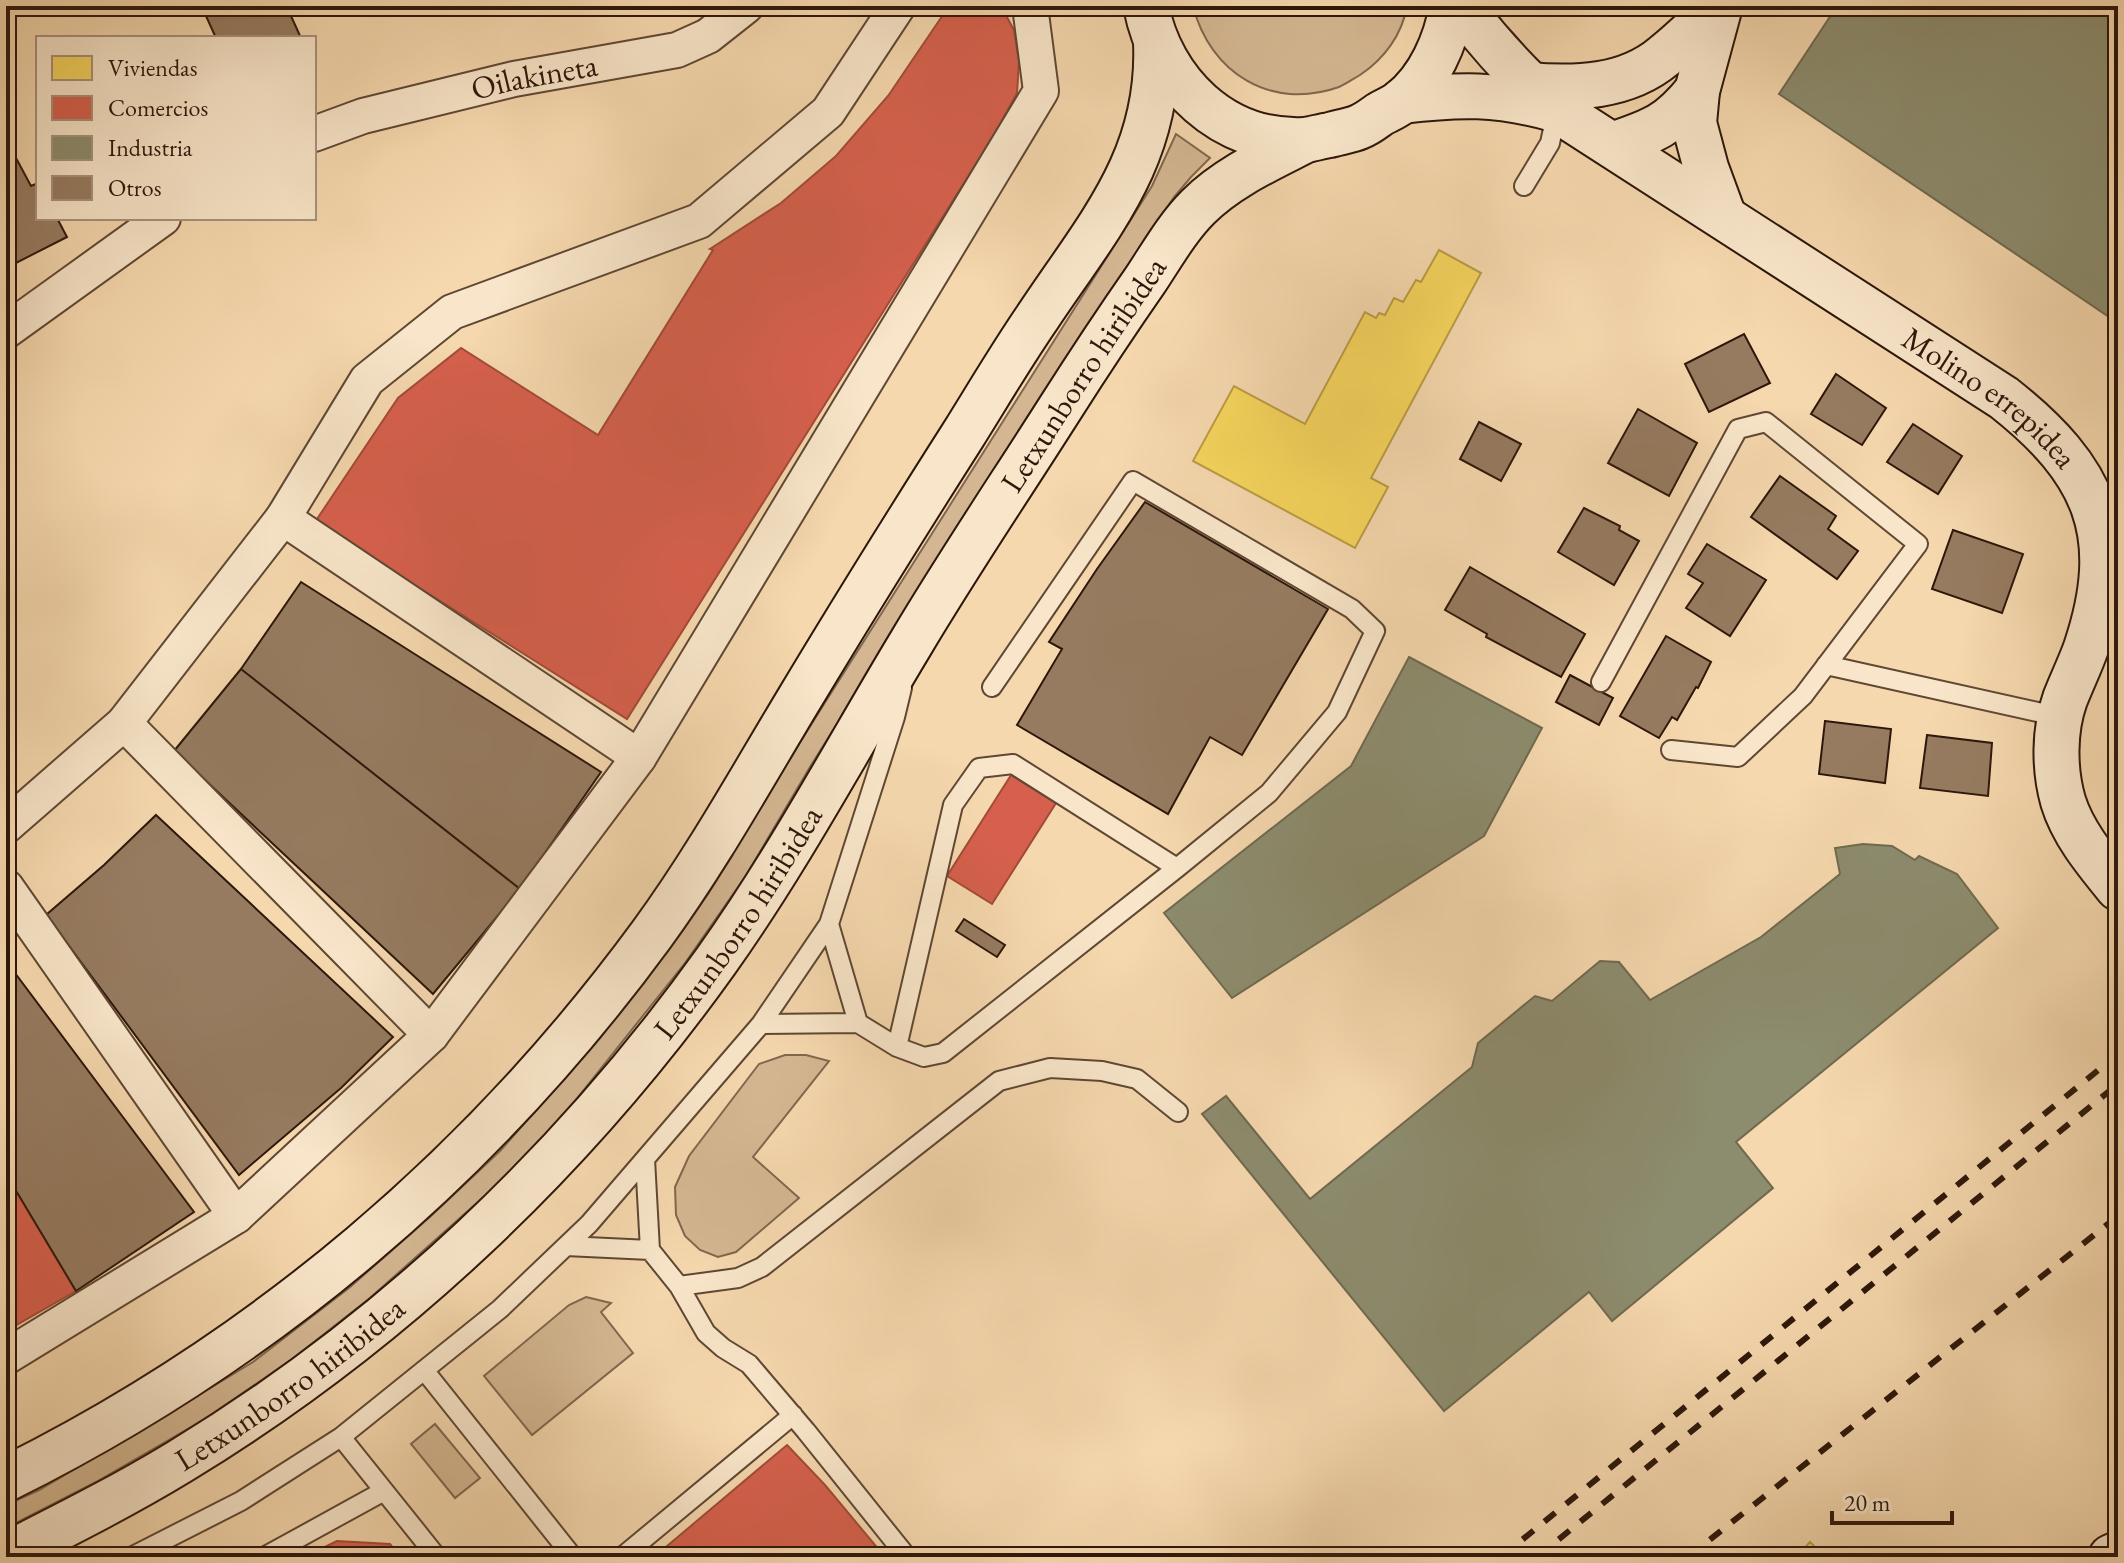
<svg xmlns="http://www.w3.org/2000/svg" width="2124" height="1563" viewBox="0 0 2124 1563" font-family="'EB Garamond',serif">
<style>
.green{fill:#d4b792;stroke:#80674e;stroke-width:2}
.homes{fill:#f6d55c;stroke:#ba9c44;stroke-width:2}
.shops{fill:#d6604d;stroke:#a34a39;stroke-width:2}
.industry{fill:#8c8c6e;stroke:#706950;stroke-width:2}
.building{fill:#967b60;stroke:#2d170b;stroke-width:2}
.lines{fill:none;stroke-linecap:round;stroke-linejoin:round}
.lane-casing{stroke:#5f4734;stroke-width:22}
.street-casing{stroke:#5f4734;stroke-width:38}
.secondary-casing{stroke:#2d170b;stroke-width:48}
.lane{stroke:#f9e6ca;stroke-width:18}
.street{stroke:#f9e6ca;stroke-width:34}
.secondary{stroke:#f9e6ca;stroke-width:44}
.rail{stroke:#2d170b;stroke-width:6;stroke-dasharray:14 14;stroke-linecap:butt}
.labels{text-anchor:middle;stroke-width:8;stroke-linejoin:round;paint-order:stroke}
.street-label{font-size:32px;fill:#2d170b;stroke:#f9e6ca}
</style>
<rect width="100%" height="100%" fill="#f6d8ae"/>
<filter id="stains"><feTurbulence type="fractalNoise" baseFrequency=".0025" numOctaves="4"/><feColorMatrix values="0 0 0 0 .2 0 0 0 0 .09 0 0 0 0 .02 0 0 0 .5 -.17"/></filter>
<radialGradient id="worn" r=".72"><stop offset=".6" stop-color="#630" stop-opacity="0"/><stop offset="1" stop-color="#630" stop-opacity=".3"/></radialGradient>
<path class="green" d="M1193,6h214c-5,29 -23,53 -47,69 -7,4 -14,9 -21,12 -68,24 -129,-14 -146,-81z
M1176,134l34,24 -19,19 -17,20 -116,173 -248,397 -65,110 -60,86 -130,163 -67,67 -118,105 -79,62 -86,59 -109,63 -90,46v-23l33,-15 114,-67 100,-61 96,-74 82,-72 69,-65 100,-113 108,-144 80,-133 364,-575z
M785,1055h21l23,6 -76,96 46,41 -63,54 -18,5 -18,-7 -15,-14 -9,-21 -1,-28 14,-31 70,-92z
M586,1297l25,6 -10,9 32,41 -101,82 -48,-59 85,-71z
M435,1424l45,54 -25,20 -44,-54z"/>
<path class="homes" d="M1439,250l42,23 -110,205 17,9 -33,61 -162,-87 41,-75 71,38 60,-112 11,6 3,-5 6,2 9,-17 9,4 13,-22 5,2z
M1810,1542l15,15h-29z"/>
<path class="shops" d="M949,6h52l13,24 5,32 -2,31 -24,44 -366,582 -312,-197 83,-124 63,-50 137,87 115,-185 -3,-1 71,-46 55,-47 52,-60z
M1011,775l45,28 -64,101 -45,-28z
M6,1174l70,117 -70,40z
M787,1445l38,40 60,72h-231z
M337,1541l53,3 10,13h-96z"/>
<path class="industry" d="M1837,6h281v317l-339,-229z
M1409,657l133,71 -58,108 -252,162 -68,-85 187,-147z
M1863,844l29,2 23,14 4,-4 38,18 41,54 -262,214 37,46 -161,133 -23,-29 -145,119 -242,-297 24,-18 84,103 162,-132 6,-24 57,-47 17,5 48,-40 19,1 31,38 111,-63 79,-63 -5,-26z"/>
<path class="building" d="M210,6h86l3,7 -8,3 10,22h-85l-10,-22 6,-4z
M16,158l15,28 7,-3v35h19l10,19 -61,31v-104z
M1744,334l26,49 -61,29 -24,-48z
M1836,374l50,34 -24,37 -51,-31z
M1638,409l59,34 -28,53 -61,-33z
M1479,422l42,22 -20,37 -41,-22z
M1913,424l49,32 -24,38 -51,-32z
M1780,476l56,40 -8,13 30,22 -21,28 -86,-62z
M1145,502l183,107 -86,146 -32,-18 -42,77 -151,-89 45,-76 -13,-7 48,-73z
M1584,508l36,18 -1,4 20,11 -25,44 -56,-33z
M1953,530l70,24 -21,59 -70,-24z
M1707,544l59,36 -36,56 -44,-28 17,-25 -15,-9z
M1470,567l115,67 -24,43 -75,-40 1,-3 -42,-24z
M301,582l300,190 -81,117 -279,-220z
M1666,636l45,26 -13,26 -2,-1 -19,33 -5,-3 -13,21 -39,-22z
M241,669l279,220 -87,105 -259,-243z
M1570,675l43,23 -14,27 -43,-23z
M1825,721l66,8 -6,54 -66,-9z
M1927,735l65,8 -4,53 -68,-8z
M156,815l237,222 -52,51 -102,87 -193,-260 58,-50z
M964,919l41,26 -8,12 -41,-26z
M6,961l188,251 -118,79 -70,-117z"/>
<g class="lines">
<defs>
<path id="lane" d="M1524,186l26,-43 7,-33
M1826,665l234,52
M1601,682l137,-253 28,-7 152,122 -115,152 -65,61 -67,-7
M829,924l29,99
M761,1024l97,-1 39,24 27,10 19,-4 234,-185 92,-75 68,-81 38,-81 -23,-22 -219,-128 -141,206
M897,1047l56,-242 26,-37 34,-4 164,104
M645,1159l5,91 29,36 59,-8 24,-11 237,-186 51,-13 52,3 35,8 41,33
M566,1246l84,4
M679,1286l27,47 17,15 26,16 57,67 101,126
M424,1370l149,187
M341,1437l96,120
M131,1557l110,-56 100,-64 159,-128 89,-85 172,-200 68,-100 66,-207 7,-29
M264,1557l120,-66
M622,1557l171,-142"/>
<g id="street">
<path id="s1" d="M314,134l49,-18 151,-37 163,-29 31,-14 38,-30"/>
<path d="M6,331l157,-113"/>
<path d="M283,518l356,239"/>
<path d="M124,723l307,312"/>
<path d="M6,826l118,-103 159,-205 84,-138 85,-68 247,-91 129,-109 70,-106"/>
<path d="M6,887l230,329"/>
<path d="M6,1357l230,-141 195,-181 208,-278 402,-666 -11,-85"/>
</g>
<g id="secondary">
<path d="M1146,6c15,77 77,138 159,134 8,-1 17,-4 25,-5 9,-3 20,-4 29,-8 8,-3 14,-8 21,-13 7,-4 15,-7 21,-12 29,-23 45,-61 51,-96"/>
<path id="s2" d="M1461,6c29,39 60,72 96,104l447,288c91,72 120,136 82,250 -6,17 -14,33 -21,51 -11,31 -11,70 -2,102 10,33 34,61 55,87"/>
<path d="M1720,6l-23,85 -3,32 12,45 18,49"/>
<path d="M1528,85c47,4 98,3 136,-29 19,-15 37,-33 55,-50"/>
<path d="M1402,101c57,-7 95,-8 152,8"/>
<path d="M1612,145c41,-14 57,-19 85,-54"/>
<path d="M6,1479c258,-128 476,-313 646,-545 54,-74 99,-155 146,-233 54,-90 109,-178 165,-266 25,-40 49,-81 76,-120 60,-90 122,-158 117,-273"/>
<path id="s3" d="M6,1555c59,-30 117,-59 173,-93 211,-128 394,-301 537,-501 72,-101 131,-212 195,-318 47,-79 99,-156 148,-233 28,-44 57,-88 87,-131 16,-24 31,-51 52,-72 30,-30 71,-48 108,-67"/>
<path d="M2111,1557l7,-3"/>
</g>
</defs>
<use href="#lane" class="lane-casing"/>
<use href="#street" class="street-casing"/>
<use href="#secondary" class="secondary-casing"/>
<use href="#lane" class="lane"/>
<use href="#street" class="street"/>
<use href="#secondary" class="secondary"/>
<path class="rail" d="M1501,1557l617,-503
M1537,1557l581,-473
M1688,1557l430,-341"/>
</g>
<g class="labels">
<g class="street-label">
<text dy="11" stroke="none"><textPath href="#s1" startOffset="228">Oilakineta</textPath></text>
<text dy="11" stroke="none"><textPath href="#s3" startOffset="1628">Letxunborro hiribidea</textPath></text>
<text dy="11" stroke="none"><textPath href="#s2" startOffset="662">Molino errepidea</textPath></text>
<text dy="11" stroke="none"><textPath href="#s3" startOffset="980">Letxunborro hiribidea</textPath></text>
<text dy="11" stroke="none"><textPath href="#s3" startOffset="332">Letxunborro hiribidea</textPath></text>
</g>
</g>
<rect width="2124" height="1563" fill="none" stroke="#f6d8ae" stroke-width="32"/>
<rect x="8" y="8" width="2108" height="1547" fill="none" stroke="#2d170b" stroke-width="4"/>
<rect x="16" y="16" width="2092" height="1531" fill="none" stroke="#2d170b" stroke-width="2"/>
<rect x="36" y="36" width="280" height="184" fill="#f9e6ca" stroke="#a7937e" stroke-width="2"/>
<rect x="52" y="56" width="40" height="24" fill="#f6d55c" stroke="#a7937e" stroke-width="2"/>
<text x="108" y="76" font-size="24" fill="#2d170b">Viviendas</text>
<rect x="52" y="96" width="40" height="24" fill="#d6604d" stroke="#a7937e" stroke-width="2"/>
<text x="108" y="116" font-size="24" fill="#2d170b">Comercios</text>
<rect x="52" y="136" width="40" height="24" fill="#8c8c6e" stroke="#a7937e" stroke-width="2"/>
<text x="108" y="156" font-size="24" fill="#2d170b">Industria</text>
<rect x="52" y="176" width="40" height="24" fill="#967b60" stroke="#a7937e" stroke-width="2"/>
<text x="108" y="196" font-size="24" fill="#2d170b">Otros</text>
<path d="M1832 1511v12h120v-12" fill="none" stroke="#2d170b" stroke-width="4"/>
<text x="1844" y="1511" font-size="24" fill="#2d170b" stroke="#f9e6ca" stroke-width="6" paint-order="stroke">20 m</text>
<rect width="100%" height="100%" filter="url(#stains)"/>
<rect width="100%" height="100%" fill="url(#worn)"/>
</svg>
